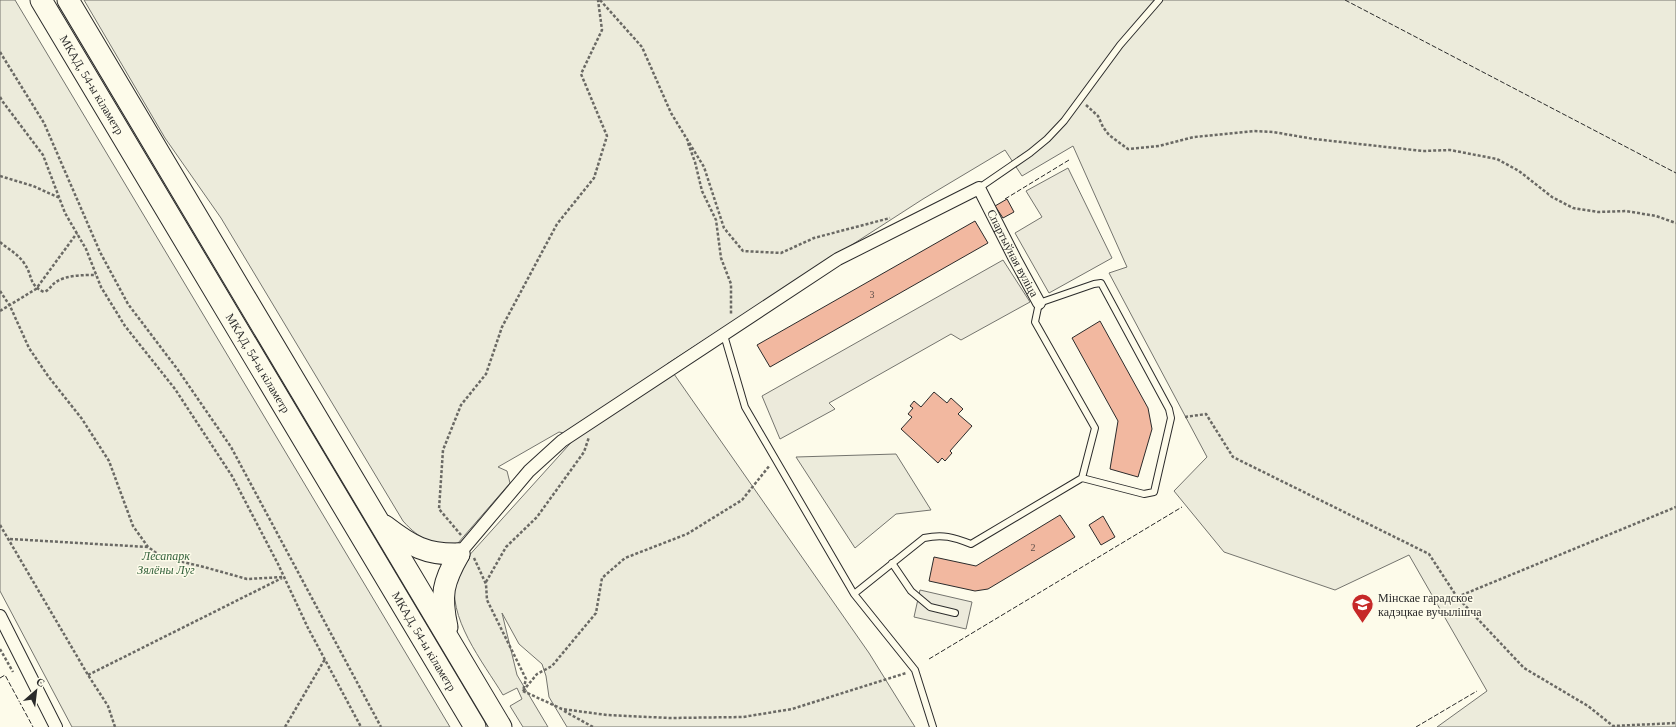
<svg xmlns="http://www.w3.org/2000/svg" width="1676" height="727" viewBox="0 0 1676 727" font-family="Georgia,serif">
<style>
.green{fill:#ecebdb;stroke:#74746e}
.parking{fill:#eceadb;stroke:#74746e}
.building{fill:#f2b8a0;stroke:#2b2b2b}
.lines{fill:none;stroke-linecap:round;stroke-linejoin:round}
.lane-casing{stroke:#2b2b2b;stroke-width:8}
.street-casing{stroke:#2b2b2b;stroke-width:14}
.highway-casing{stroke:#2b2b2b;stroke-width:23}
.path{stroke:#6a6964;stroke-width:2.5;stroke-dasharray:3 2;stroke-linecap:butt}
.lane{stroke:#fdfbea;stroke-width:6}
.street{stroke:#fdfbea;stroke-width:12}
.highway{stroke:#fdfbea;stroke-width:21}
.fence{stroke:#2b2b2b;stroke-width:1;stroke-dasharray:5 2;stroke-linecap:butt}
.labels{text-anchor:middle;stroke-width:3;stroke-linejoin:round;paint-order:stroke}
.number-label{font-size:10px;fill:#5d4e48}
.street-label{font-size:12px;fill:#2b2b2b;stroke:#fdfbea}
.park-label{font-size:12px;font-style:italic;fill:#34623c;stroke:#fdfbea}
.poi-label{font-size:12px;fill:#2b2b2b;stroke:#fdfbea;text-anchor:start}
</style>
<rect width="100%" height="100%" fill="#fdfbea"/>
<path class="green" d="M0,0h15l435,727h-378l-72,-136z
M84,0h1592v727h-239l50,-36 -78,-136 -74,35 -111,-38 -50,-61 33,-34 -98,-184 18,-6 -54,-121 -51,30 -17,-26 -82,49 -256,165 202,289 46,74h-348l-18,-30 -3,-21 -4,-12 -23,-20 -17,-31 15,62 31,52h-25l-13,-21 12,-7 -5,-11 -14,7c-20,-33 -57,-78 -47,-118 2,-6 6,-11 9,-17l112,-124 -18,-4 -61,35 9,4 3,12 -52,60c-25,2 -38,-3 -55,-22l-182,-303 -56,-80z
M896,454l35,56 -35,4 -41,34 -59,-91z"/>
<path class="parking" d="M1068,168l44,90 -63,35 -34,-60 27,-16 -16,-26z
M1003,260l27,42 -69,38 -10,-6 -122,69 6,6 -55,30 -18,-43z
M920,590l52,12 -6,27 -52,-12z"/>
<path class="building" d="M1007,199l7,13 -11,6 -8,-12z
M975,221l13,22 -218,124 -13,-22z
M1100,321l48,87 4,21 -14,48 -28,-8 8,-48 -46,-83z
M934,392l13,11 4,-5 12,11 -5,5 14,12 -22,25 2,2 -7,8 -3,-3 -4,5 -37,-34 11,-12 -4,-3 5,-6 -3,-2 4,-5 7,6z
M1060,515l15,22 -87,52 -13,2 -46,-10 5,-24 42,9z
M1103,516l12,21 -14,8 -12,-20z"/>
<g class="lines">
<defs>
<path id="lane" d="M979,188l51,-35 17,-14 17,-18 56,-76 39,-45
M724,335l21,72 109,187 61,76 18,57
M892,563l19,28 19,16 25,6
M854,594l70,-56c19,-4 29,-1 47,6l111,-66 62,16 10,-2 17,-74 -2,-9 -68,-126 -7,1 -55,19 -4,19 60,106 -13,50"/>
<g id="street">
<path id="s1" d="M459,554l70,-83 33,-30 276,-182 141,-71 36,71 24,44"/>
<path d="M0,616l56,111"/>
</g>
<g id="highway">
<path id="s2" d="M41,0l434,727"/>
<path d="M68,0l433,727"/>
<path d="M385,526c26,20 41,29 74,28"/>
<path d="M447,627c-7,-32 -4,-45 12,-73"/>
</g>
</defs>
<use href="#lane" class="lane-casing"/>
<use href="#street" class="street-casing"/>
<use href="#highway" class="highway-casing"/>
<path class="path" d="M600,0l42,47 29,66 33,54 20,61 19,23 38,2 33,-15 76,-20
M0,52l44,71 56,129 28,52 50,66 53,77 150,280
M0,97l3,5 40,53 22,58 21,36 15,38 24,39 50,63 57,87 46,88 30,64 53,99
M1086,105l12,11 5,11 6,8 19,14 31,-3 35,-9 60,-6 19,1 41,7 109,12 27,-1 47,9 22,12 33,26 21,11 25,4 28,-1 30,5 20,7
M688,143l7,19 7,29 14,29 5,38 10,26v31
M0,176l33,10 27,12
M0,242c8,7 18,12 24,21 9,12 4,22 20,29 6,-2 7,-7 12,-10 10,-7 28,-7 40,-7
M0,291l10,15 19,42 19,28 34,43 27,42 24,65 15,21 14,10 42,10 43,12 37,-2
M0,311l36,-22 41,-56
M1185,417l21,-3 27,43 196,97 28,43 67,71 64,38 25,20 63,-3
M0,525l88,150 20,31 7,21
M461,535l-22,-26 4,-59 18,-45 25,-31 16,-47 55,-103 37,-46 13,-42 -26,-62 21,-44 -4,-30
M10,539l138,8
M474,558l12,26 1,16 39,79 -3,12
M486,582l20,-35 31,-30 47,-65 5,-15
M1457,597l219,-90
M0,649l13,23
M88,675l194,-97
M523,691l39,18 45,6 63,3 73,-1 49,-8 114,-36
M523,691l14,-17 15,-8 44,-53 6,-35 23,-20 62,-24 55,-34 28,-35
M564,711l29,16
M285,727l40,-68"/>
<use href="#lane" class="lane"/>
<use href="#street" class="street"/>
<use href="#highway" class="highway"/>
<path class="fence" d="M1345,0l331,173
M1005,199l64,-39
M929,659l253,-152
M0,678l5,-3 28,52
M1416,727l61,-36"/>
</g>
<defs>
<symbol id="school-pin" viewBox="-11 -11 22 30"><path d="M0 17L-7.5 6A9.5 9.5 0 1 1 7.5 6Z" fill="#c62828" stroke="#fdfbea"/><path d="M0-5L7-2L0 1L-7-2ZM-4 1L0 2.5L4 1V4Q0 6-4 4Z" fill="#fff"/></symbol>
</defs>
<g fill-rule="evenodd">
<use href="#school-pin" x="1350" y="592" width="25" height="34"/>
</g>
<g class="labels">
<g class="number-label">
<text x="872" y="298">3</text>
<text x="1033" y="551">2</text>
</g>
<g class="street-label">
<text dy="4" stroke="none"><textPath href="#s2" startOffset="99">МКАД, 54-ы кіламетр</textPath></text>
<text dy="4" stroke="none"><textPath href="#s1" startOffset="715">Спартыўная вуліца</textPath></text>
<text dy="4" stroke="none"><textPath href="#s2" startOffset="423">МКАД, 54-ы кіламетр</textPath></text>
<text dy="4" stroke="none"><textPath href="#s2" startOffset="747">МКАД, 54-ы кіламетр</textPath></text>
</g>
<g class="park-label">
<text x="166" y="560">Лесапарк<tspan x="166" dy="14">Зялёны Луг</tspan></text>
</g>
<g class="poi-label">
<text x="1378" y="602">Мінскае гарадское<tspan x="1378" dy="14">кадэцкае вучылішча</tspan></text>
</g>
</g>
<g transform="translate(36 691) rotate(28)" stroke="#fdfbea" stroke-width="3" paint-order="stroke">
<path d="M0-3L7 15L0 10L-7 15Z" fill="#2b2b2b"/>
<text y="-6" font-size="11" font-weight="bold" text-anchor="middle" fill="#2b2b2b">С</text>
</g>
</svg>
